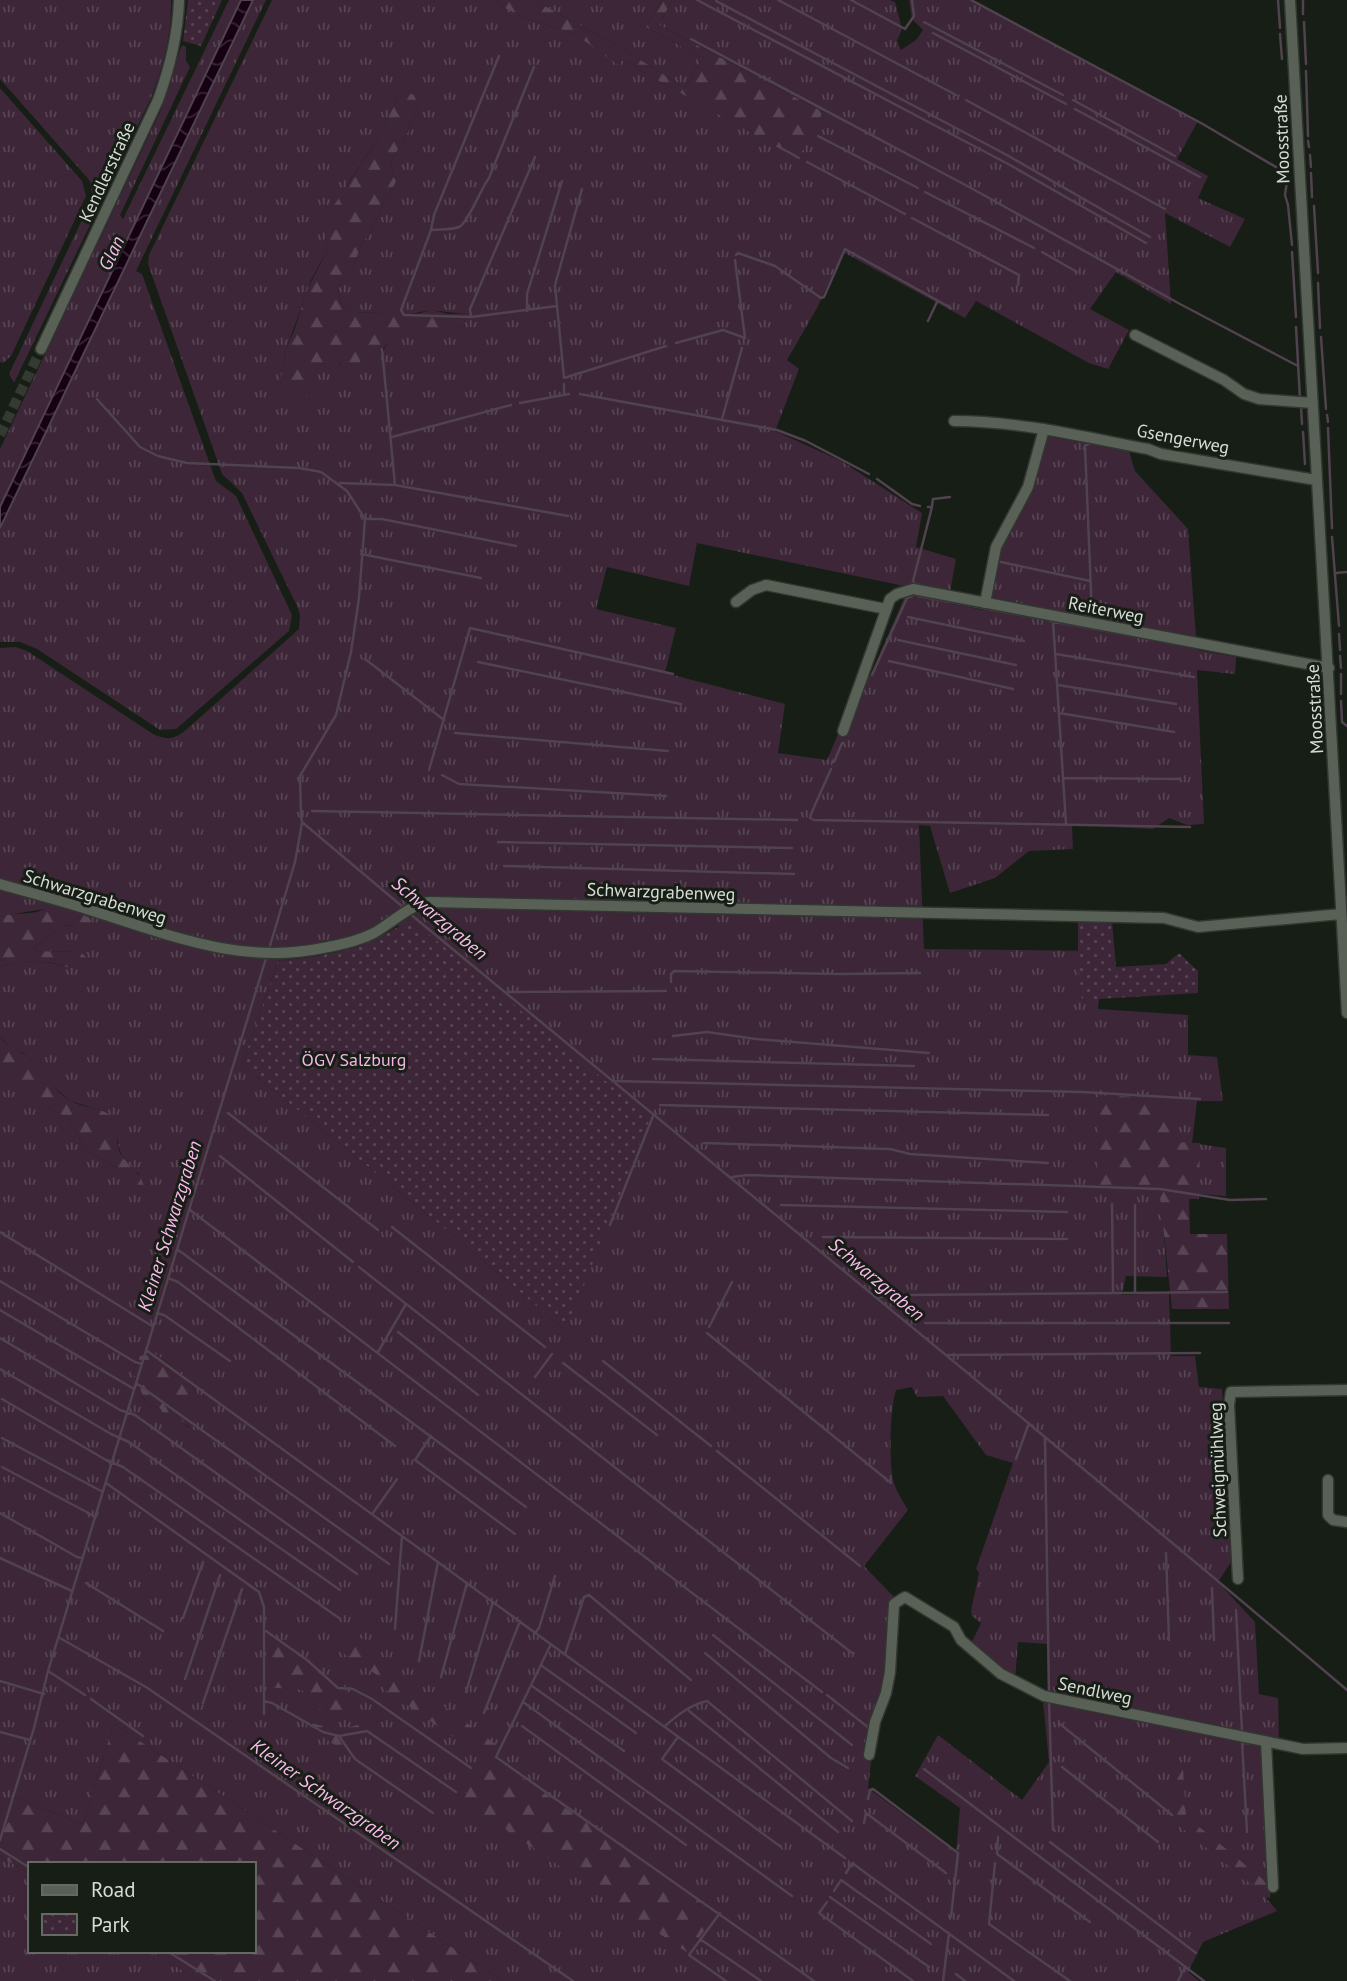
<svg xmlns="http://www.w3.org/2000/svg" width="1347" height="1981" viewBox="0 0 1347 1981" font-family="'PT Sans',sans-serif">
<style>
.grass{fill:url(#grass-tufts);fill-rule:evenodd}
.forest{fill:url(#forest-firs)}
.park{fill:url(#park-dots)}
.water{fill:url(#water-waves);stroke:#50424e;stroke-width:2}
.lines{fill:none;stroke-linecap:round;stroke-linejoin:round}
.stream{stroke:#50424e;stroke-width:2.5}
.minor-tunnel{stroke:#343a32;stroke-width:10;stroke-dasharray:10 5;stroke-linecap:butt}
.minor-casing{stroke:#323731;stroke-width:13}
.minor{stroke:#596157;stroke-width:10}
.labels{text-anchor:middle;stroke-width:6;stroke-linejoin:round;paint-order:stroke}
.street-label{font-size:18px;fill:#d7dcd6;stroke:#171e15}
.park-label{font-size:18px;fill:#f5b4e6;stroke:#171e15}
.water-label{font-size:19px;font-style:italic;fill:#fbbaed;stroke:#171e15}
</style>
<defs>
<pattern id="grass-tufts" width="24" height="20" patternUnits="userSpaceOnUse" patternTransform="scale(1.75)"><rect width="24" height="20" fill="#3c2637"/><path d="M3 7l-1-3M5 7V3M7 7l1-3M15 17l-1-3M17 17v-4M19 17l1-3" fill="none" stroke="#574553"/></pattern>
<pattern id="forest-firs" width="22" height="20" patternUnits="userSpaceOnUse" patternTransform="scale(1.75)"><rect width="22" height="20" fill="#3c2637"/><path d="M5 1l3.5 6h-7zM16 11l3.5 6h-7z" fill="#574553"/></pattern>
<pattern id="park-dots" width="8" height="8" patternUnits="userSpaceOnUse" patternTransform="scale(1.75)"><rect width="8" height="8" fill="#3c2637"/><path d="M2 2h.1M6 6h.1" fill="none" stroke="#574553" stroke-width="1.8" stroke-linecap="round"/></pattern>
<pattern id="water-waves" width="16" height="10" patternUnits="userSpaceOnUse" patternTransform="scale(1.75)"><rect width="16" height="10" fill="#160013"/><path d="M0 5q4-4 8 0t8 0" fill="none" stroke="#372535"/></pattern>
</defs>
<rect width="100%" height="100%" fill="#171e15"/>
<path class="grass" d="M0,0h171c1,34 -8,67 -20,98l-137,285 -5,-9 80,-169 3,-11 -2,-13 -90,-102z
M229,0h12l-241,507v-58l160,-337 21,-65 2,-2 3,2v14l4,6 -70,148 3,4z
M253,0h13l-130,271 6,3 74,207 20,15 56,119 -3,16 -113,98 -16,1 -123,-81 -17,-7h-20v-114z
M272,0h223l6,6 21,11 53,17 44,30 3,-4 175,98 26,-46 -164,-87 13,-25h218l5,2 7,27 -5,12 4,9 15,-10 7,-10 -11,-11 -3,-19h64l225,121 -21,38 31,17 -10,22 47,21 -15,28 -65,-34 6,91 -55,-32 -26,37 39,21 -21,39 -19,-6 -113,-62 -11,17 -122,-66 -26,56 -30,52 12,9 -24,62 66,30 81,52 -6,34 40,12 -8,44 35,7 19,-65 43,-109 84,15 6,20 53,58 9,121 39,7 -1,17 -38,-4 7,154 -17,1 -18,-7 -16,11 -81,-4 1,24 -44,2 -34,27 -45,15 -20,-67 -11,-1 5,124 179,2 -5,58 90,6v40l29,2 6,44h-26l-5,42 34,5v48l-65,-5 6,86 -41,-1 -4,19 47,-2 2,63h24l4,31 23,2 9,173 -13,20 37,40 4,72 19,4 1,44 -16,5 4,152 10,12 -74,31 -15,30 11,9h-696l-389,-257 -32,100 -66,-27 -16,14v-746l23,18 22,22 23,14 18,31 29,17 22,20 2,-13c-16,-13 -23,-24 -22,-45l-14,-18 -33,-10 -24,-21 -14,-19 -9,-8 -11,-4 -12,-13v-69c19,-8 44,-7 63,-1l17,-14 -44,-1 -2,-3 28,-23 11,1 12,-12c-8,-1 -14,-5 -22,-6 -6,-2 -57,7 -63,9v-269l16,-1 11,4 126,83c14,7 23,5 34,-5l112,-100 1,-14 -3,-9 -55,-113 -20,-19 -74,-210 1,-9zM400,93l18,10 -11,31 -17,29 6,19 -12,19 -13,31 -9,11 -9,24 -11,12 -4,12 4,14 11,7 27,1 25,-5v6c9,1 14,-3 23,-3 12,-1 26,3 40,2l-4,13c-19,3 -63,4 -76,17 -3,2 -4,7 -5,10l-20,4 -22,9 -6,-10 -55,28 7,-37 24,-67 16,-29 -2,-15 22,-51 32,-48zM697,543l212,44 -39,89 -12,-2 -17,53 -14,33 -49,-7 7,-49 -120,-31 11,-45 -80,-19 11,-42 82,19zM398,925l168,406 -107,-91 -217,-175 36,-104c41,-5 85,-11 120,-36zM153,1353c15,8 37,28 46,43l-10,32 -11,-10 -15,-3 -2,-6 -15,-6 -13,-31 7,-16zM912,1387l5,10 26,-1 43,59 27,8 -37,106 3,4 -8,38 1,5 9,7 -11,23 45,35 3,-39 29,2 1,49 -5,8 6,61 -27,38 -84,-65 -23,41 45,32 -4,45 -88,-65 6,-50 21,-103 -1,-38 -30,-31 44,-56c-6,-10 -12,-19 -15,-30 -4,-18 -3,-73 3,-90z
M534,0h128l-16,27 56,31 -17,30 -62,-39z
M0,88l82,93 4,15 -75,160 -8,7 -3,-1z
M0,1856l30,18v77h122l47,30h-199z"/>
<path class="forest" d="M495,0h39l89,49 62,39 17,-30 -56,-31 16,-27h10l-13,25 164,87 -25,47 -176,-99 -4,5 -43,-31 -53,-17 -21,-11z
M408,92l6,4 4,7 -11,31 -17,29 6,19 -12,19 -13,31 -9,11 -9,24 -11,12 -4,12 4,14 11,7 27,1 25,-6v7l7,1 20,-5 17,4 20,-1 -5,13 -53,8 -12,4 -13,6 -8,13h-15l-5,8 -12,7 -11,-15 -23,12 2,14 -2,12 -16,5 -16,-16 7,-37 7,-16 13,-41 20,-39 -2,-15 4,-23 50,-76 21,-44z
M48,906c14,0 34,6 45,15l-13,5 -18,-1 -28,23 2,3 44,1 6,5 4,7c-16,10 -28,-1 -45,-2 -14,-1 -31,-1 -45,5v-50c15,-6 37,0 48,-11z
M0,1036c7,11 15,12 25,19 16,12 26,35 46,46 13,8 35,5 44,20 5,7 0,18 3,26 3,12 12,17 19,26 6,6 8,17 10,25l-32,-31 -29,-17 -18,-31 -23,-14 -45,-40z
M1098,1095l76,4v43l26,1 -1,56h-10l1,35h37l2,75h-57l-13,-122 -62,-2z
M153,1353c16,9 37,28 46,43l-4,16v14l-5,2 -12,-10 -8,2 -7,-5 -2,-6 -15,-6 -13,-31 7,-16z
M266,1632l40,29 28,26 10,-1 7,21 -11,6 -21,-4 -17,-19 -36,-3z
M364,1638l26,29 108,79 -4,12 223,155 -29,40 -208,-141 -21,4 -4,-8 26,-38 -3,-16 -93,-64 -8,-15 -37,-24 2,-6z
M311,1723c18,5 29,7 47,2l5,8 -10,9 -1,15 -46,-32z
M114,1724l389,257h-304l-47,-30h102v-87h-224v10l-30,-18v-45l16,-14 66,27z
M1176,1765l7,4 3,47 85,70 -1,13 -97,-78 -3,-51z"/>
<path class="park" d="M188,0h34l-21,46 -18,-5z
M1078,921h34l4,46 50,-3 13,-11 19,18v22l-116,7 -4,-40z
M414,922l236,196 -84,213 -107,-91 -217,-175 36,-104c28,-3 59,-7 86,-17 19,-7 30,-18 50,-22z"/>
<path class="water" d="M241,0h12l-253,528v-21z"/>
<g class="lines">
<path class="stream" d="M697,0l313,165 136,78
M778,0l178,95
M851,0l54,29 9,-13 -2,-16
M971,0l230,123 80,47 6,-1
M1278,0l2,28
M1303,0v14
M716,1l289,153 145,83
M924,22l139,73
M1304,22l2,42
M933,33l133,71
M1280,34l2,25
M691,39l280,149 209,116 118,62
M534,67l-45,111c-8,10 -21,45 -30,49 -7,3 -19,2 -28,3l-30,80 3,5 67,2 86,-11
M1306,71l2,65
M966,100l199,109
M1073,100l102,56
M1075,109l125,68
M1285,114l1,14
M1286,135l1,37
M818,136l100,52
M1308,141l1,6
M783,149l16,9
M1310,155l1,12
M807,162l98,52
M1311,173l1,24
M1287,181l-2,14 3,10 4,40
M582,189l-27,96 9,93 102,-32
M925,192l109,56
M1314,206l4,67
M912,218l107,57 -1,10
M431,230l3,-15 65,-159
M1042,252l35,20
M1292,252l4,65
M736,255l2,-2 37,13 46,32 3,-1 21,-48 106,59
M1318,283l2,45
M527,311v-17l35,-113
M471,317l-1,-8 65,-152
M928,321l9,-19
M1296,327l4,72
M1321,337l5,72
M676,343l47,-13 22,8 -10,-78
M382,349l13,136
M564,384v10
M580,394l197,36 29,11 63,33
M97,399l43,48 18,9 29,7 112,5 22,4 26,19 18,28 -6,79 -8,54 -15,63 -36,61 1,40 1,6 102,86
M520,403l49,-9
M1301,406l1,18
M1327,415l1,7
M722,419l20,-71
M1328,428l4,100
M1303,432l2,32
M392,437l119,-32
M877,479l35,25 8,2
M340,483l55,2 173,31
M932,506l1,-7 17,-2
M928,507h4l-19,74 2,3 30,6
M365,519h17l134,27
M1332,537l7,89
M361,554l120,24
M1001,562l89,19
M1336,573l11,-1
M918,596l125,23
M1082,616h10l-7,-170 5,-3 20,3
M908,617l116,24
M1050,621l150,27
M1053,621l13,203
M1339,634l1,16
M898,640l118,25
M1056,654l138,23
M1340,656l1,12
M365,659l79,61
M889,661l124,28
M478,662l203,42
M1341,674v20
M872,675l35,-77 5,-2
M1058,685l118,19
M1341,701l1,21 5,4
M1059,713l115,19
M455,733l213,18
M834,762l8,-19
M831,769l-20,45 -1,4 4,2 376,7
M429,770l41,-142 203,46
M442,775l17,9 207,12
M1063,778l116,1
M312,811l485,9
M498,842l294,6
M504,866l290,8
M409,913c313,259 628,514 938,777
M269,949l26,-87 7,-39
M671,982v-8l3,-3 166,3 80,-1
M505,992l161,-1
M673,1036l34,-4 49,7 173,14
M653,1059l261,7
M612,1081l471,11 117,7
M660,1105l388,10
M228,1113l150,117
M704,1143l186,6 20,5 138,9
M220,1156l133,106
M732,1177l16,-2 412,14 70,11 36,-1
M1112,1204l1,87
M781,1205l286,7
M190,1210l632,482
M610,1225l43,-109
M392,1227l153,120
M0,1232l152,94
M823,1237l244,2
M177,1249l349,258
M359,1267l493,386
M168,1278l10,4 217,164
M0,1281l135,81 7,2
M1135,1292v-87
M906,1295l321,-3
M879,1297l17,-2
M0,1310l134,79
M157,1313l7,2 66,46
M925,1323h304
M709,1327l23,-45
M398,1332l80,63
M707,1333l184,150
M0,1338l120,72 15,5 222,159
M146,1350l699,508
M378,1352l28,-48
M948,1355l252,-2
M603,1361l108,85
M563,1363l94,72
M0,1369l111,65 18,8 211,148
M535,1377l17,-23
M136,1383l253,181
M2,1399l104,61 17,7 216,151
M431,1436l-16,24 100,74
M2,1438l99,53
M1045,1438l4,255
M717,1451l143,115
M1016,1459l13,-36
M2,1467l92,49
M106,1483l153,109 5,15v107
M0,1513l77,44 5,1
M373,1513l24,-34
M1166,1553l3,87
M0,1558l72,33
M86,1583l77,48
M1212,1588l2,52
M1236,1610l6,121
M183,1618l20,-56
M395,1629l7,-93
M266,1631l41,29 31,28 15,1 19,10 99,69
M536,1632l3,-4 16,-52
M713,1635l139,110
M58,1637l88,50 427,294
M551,1644l-55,113 318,224
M705,1653l126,105 17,10
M565,1654l19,-57 5,-2 102,85
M419,1661l19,-99
M542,1666l94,67
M48,1671l37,24
M441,1677l26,-94
M185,1679l35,-104
M0,1681l44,13
M532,1686l92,65
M466,1692l27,-90
M827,1695l42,33
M91,1699l52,37
M1049,1700l4,130
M264,1701l8,2 51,29 16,4 28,-5 89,61
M523,1702l269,194
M203,1703l39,-114
M689,1711l149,121
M484,1713l36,-92
M1060,1724l112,91
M522,1726l164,119
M665,1726c11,-10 27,-22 42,-25l145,120
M0,1732l30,8
M339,1736l16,23 78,54
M678,1737l-16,22 119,88
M1242,1741l5,91
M1062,1767l96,75
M924,1769l280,212
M868,1799l2,-9 3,-1 85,64 -7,64
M864,1823l2,-10 80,60
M998,1837l-1,17 93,68
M0,1840l34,-112 14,-57 219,-716
M1050,1842l146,111
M0,1849l30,19
M995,1863l-6,61 81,57
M846,1873l6,-10 162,118
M834,1891l7,-11 90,64
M830,1897l99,70
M827,1902l-8,11 94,68
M720,1913l-31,42 37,26
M700,1939l61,42
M167,1951l48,30
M956,1974l9,7
M943,1981l6,-48
M1178,1981l7,-14"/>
<path class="minor-tunnel" d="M0,435l41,-86"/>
<defs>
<path id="minor" d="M1290,0l57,1013
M1135,335l89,45 20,14 15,5 53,4
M41,349l117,-249c12,-33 20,-65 21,-100
M954,421c65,0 130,16 194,28l13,5 155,26
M736,602l16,-12 14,-5 120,24
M985,603l11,-56 32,-60 16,-58
M843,731l47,-132 7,-5 16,-5 416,79
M0,884c31,9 62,17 93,27 76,24 148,54 230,37 17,-3 35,-7 51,-15 18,-10 35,-28 55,-31l735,16 34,9 143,-13
M1328,1480v35l5,5 14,2
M1238,1579l-9,-174 2,-13 116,-2
M1266,1742l7,145
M869,1755l6,-33 11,-29 4,-21 4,-68 11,-7 49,30 7,13 40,34 43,22 259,53 44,-1"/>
</defs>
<use href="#minor" class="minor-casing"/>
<use href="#minor" class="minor"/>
</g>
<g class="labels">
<g class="street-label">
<text transform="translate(1282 139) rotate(-92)" y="6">Moosstraße</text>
<text transform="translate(107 172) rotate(-65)" y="6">Kendlerstraße</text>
<text transform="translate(1183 439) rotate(11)" y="6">Gsengerweg</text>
<text transform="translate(1106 610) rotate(11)" y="6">Reiterweg</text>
<text transform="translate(1315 709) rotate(-93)" y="6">Moosstraße</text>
<text transform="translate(661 892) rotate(2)" y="6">Schwarzgrabenweg</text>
<text transform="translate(95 897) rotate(17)" y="6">Schwarzgrabenweg</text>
<text transform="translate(1218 1470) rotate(-92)" y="6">Schweigmühlweg</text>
<text transform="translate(1095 1691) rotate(12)" y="6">Sendlweg</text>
</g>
<g class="park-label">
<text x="354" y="1066">ÖGV Salzburg</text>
</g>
<g class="water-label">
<text transform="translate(111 253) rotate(-65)" y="7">Glan</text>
<text transform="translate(440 918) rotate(40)" y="7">Schwarzgraben</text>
<text transform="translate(169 1226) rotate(-73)" y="7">Kleiner Schwarzgraben</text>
<text transform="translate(877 1279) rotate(40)" y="7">Schwarzgraben</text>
<text transform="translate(326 1794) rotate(35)" y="7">Kleiner Schwarzgraben</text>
</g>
</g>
<rect x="28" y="1862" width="228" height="91" fill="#171e15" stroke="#646a62" stroke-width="2"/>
<rect x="42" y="1885" width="35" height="10" fill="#596157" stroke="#646a62" stroke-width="2"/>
<text x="91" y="1897" font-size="21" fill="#d7dcd6">Road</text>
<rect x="42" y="1914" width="35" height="21" fill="url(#park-dots)" stroke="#646a62" stroke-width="2"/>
<text x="91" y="1932" font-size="21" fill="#d7dcd6">Park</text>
</svg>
